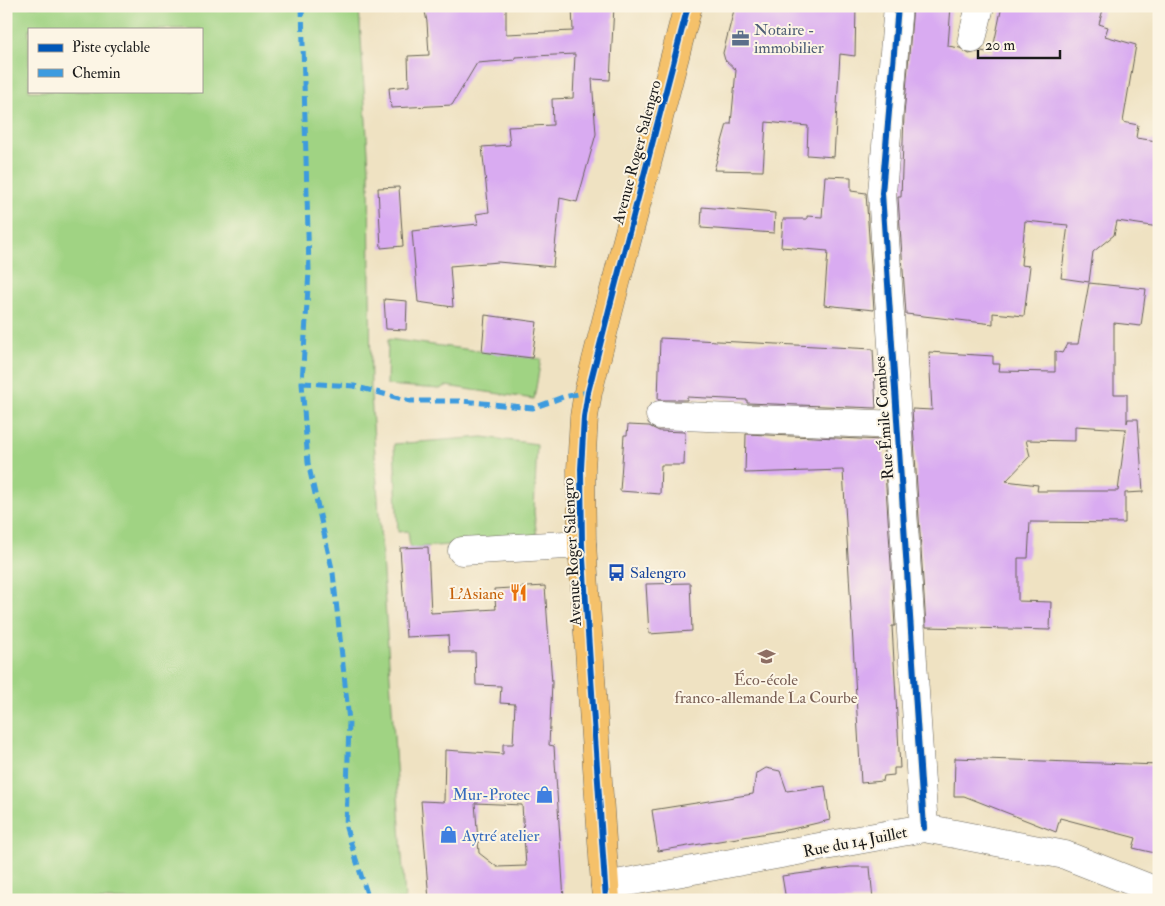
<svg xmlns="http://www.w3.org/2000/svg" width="1165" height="906" viewBox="0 0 1165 906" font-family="'IM FELL Double Pica',serif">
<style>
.green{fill:#a0d383;stroke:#5e7850;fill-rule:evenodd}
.building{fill:#d9abf1;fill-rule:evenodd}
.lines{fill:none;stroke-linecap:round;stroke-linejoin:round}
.minor-casing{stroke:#666156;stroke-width:29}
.major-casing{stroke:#666156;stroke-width:29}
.minor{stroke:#fff;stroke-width:28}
.major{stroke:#f5c16b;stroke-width:28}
.quiet{stroke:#3c9bdf;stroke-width:5;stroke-dasharray:10 5;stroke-linecap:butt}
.cycleway-casing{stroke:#fcf5e5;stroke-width:9}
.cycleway{stroke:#0057b8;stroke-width:6}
.labels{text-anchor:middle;stroke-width:4;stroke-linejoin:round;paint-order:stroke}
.service-label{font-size:16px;fill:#4e5e75;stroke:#fcf5e5;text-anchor:start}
.street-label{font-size:16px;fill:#1c1c1c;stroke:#fcf5e5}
.transit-label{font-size:16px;fill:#164399;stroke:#fcf5e5;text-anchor:start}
.food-label{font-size:16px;fill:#c56008;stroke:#fcf5e5;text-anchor:end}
.education-label{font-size:16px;fill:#785e54;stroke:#fcf5e5}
.shop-label{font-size:16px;fill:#366cbe;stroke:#fcf5e5;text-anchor:end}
</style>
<rect width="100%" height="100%" fill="#fcf5e5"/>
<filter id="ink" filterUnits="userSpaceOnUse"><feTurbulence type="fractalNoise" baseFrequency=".02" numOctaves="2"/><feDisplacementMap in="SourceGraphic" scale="10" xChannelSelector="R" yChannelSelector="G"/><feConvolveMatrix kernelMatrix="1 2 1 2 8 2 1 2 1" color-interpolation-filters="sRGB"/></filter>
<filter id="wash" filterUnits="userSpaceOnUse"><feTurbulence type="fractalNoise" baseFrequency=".0096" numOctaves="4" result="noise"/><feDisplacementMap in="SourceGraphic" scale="20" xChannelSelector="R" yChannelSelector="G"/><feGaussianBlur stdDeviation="1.12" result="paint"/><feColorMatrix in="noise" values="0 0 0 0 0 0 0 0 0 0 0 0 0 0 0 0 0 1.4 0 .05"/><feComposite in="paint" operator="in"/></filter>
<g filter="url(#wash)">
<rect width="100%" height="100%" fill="#efe2c2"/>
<path class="green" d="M6,6h353l10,163 2,226 34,505h-399zM29,29h172v62h-172z
M388,339l153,20 -7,40 -88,-13 -6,3 -53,-4z
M483,437l54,7 -3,68 3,26 -127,10 -2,-17 -10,1 -4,-88z"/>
<g id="blocks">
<path class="building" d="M424,6h82v28l67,-3 -1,-25h42l-4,74 -18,-1 4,55 -19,68 -17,-4 -7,69 -55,-5 -48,4 3,41 -35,-5 -6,-71 66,-7 -2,-10 13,-2 -7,-65 28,-2 -2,-18 45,-2 -1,-26 21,-1 2,-44 -60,3v3l-38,3 -25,42 -61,3 -2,-20 20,-2 -1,-30 21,-1 -2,-33z
M735,6h121l-1,50 -15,-2 -6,103 -27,-2 1,-29 -42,-4 -3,49 -49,-1 13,-46h4l5,-54 -11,-10 -2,-7z
M913,6h38l-3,40 12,2 9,6 12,-3 11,2 10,-47h102l-5,18 9,3 -3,9 31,9 -13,77 15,3 -2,13 21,3 2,3v83l-42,-6 -3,14 -21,17 -4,30 -28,-4 7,-53 -43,-4 -4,44 9,1 -6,50 -31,-3v11l-87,-10 -8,-117h3l3,-82z
M825,176l26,1v14l15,2 8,117 -50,-5 4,-54 -47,-4 2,-28h24v-3l15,1z
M399,187l4,59 -22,2 -3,-60z
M702,207l73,6 -1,20 -73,-5z
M1089,283l57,6 -5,37 -27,-3v71h13v29l1,-4h10l5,73 -18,1v30l-95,-1 -2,36h-10v43l33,1 -1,28 -124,-3 -14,-218 20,1 -3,-58 64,4v8h7l-1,7 56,1v-21l7,2 5,-9h11zM1075,426l51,3 -8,62h-81l1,-6 -32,-4 24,-25 -4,-16 49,1z
M384,299l23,2 -1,29 -20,-1z
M485,315l52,7 -5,36 -50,-6z
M660,338l213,11 3,59 -129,-5v-3l-60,-3v3h-29z
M628,425l21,1 10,5 26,1 -1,33h-23l-1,29 -40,-3 4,-56h3z
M746,434l137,6 12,186h-3l8,142h-6v7l-10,1 -1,5 -22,2 -18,-313 -98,3z
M428,547l3,66 65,-4 -2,-20 51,-3 7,97 -3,62 5,1 10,154h-135l-8,-99 23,1 1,-52 58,4v-10h10l2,-40 -15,-1 1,-17 -25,-1 -1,-33h-26l-1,-17 -42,2 -6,-89zM475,803l47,2 4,61 -29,1 -18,-14z
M690,583l2,48 -43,3 -3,-50z
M955,758l204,7v89l-26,-6 3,-10 -76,-20 -4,14 -92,-36h-10z
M766,768l14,3 7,20 38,-5 5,34 -38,9 -134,22 -6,-41 101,-16 3,-20z
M850,867h20l3,33h-87l-4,-24z"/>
</g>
</g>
<g filter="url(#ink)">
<use href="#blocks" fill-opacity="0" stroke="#666156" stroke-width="1"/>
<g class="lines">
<defs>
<path id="minor" d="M898,6l-16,187 42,635
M972,39l8,-33
M660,415l238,10
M462,551l120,-7
M605,886l319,-58 141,27 94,37"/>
<path id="major" d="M606,900l-24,-356 -1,-75 3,-52 4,-25 25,-98 75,-288"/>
</defs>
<use href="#minor" class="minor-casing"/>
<use href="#major" class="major-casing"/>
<use href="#minor" class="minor"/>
<use href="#major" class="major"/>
<path class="quiet" d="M302,6l7,265 -7,112 6,80 25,110 16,148 -3,107 23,72
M302,383l52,3 56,15h51l72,7 30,-11 25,-5"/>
<defs>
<path id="cycleway" d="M898,6l-16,187 42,635
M606,900l-24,-356 -1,-75 3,-52 4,-25 25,-98 75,-288"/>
</defs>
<use href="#cycleway" class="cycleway-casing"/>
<use href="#cycleway" class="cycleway"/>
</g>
</g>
<defs>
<symbol id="office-bare" viewBox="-9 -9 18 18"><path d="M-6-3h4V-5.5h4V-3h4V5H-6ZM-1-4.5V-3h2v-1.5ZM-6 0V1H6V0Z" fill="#5c6f8a" stroke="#fcf5e5" stroke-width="2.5" paint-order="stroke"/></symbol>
<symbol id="bus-bare" viewBox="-9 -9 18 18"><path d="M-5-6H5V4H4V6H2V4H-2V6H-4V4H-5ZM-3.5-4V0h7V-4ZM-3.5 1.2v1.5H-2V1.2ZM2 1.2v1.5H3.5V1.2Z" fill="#1a4fb4" stroke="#fcf5e5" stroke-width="2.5" paint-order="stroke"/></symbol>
<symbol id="restaurant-bare" viewBox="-9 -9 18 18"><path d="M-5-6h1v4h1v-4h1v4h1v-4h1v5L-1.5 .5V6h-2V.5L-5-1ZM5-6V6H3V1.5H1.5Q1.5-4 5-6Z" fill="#e8710a" stroke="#fcf5e5" stroke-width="2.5" paint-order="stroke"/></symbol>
<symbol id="school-bare" viewBox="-9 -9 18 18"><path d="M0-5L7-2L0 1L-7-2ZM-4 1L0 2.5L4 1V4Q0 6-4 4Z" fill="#8d6e63" stroke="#fcf5e5" stroke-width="2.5" paint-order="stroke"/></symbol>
<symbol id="shop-bare" viewBox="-9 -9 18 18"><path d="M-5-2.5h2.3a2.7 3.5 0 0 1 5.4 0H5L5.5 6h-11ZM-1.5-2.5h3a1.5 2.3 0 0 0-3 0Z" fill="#3f7fe0" stroke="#fcf5e5" stroke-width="2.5" paint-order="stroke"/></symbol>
</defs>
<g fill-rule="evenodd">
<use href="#office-bare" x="728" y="26" width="25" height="25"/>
<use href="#bus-bare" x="604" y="560" width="25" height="25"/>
<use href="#restaurant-bare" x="506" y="580" width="25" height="25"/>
<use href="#school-bare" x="754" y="644" width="25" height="25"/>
<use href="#shop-bare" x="532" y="782" width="25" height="25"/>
<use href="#shop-bare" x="436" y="822" width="25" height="25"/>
</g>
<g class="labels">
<g class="service-label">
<text x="754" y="35">Notaire -<tspan x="754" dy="18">immobilier</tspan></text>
</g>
<g class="street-label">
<text transform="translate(636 152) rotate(-75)" y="6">Avenue Roger Salengro</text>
<text transform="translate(883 418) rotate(-94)" y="6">Rue Émile Combes</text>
<text transform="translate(571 552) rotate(-93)" y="6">Avenue Roger Salengro</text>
<text transform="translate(855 841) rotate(-11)" y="6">Rue du 14 Juillet</text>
</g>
<g class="transit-label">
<text x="630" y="578">Salengro</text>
</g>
<g class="food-label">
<text x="504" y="599">L'Asiane</text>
</g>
<g class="education-label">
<text x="766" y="685">Éco-école<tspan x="766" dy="18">franco-allemande La Courbe</tspan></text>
</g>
<g class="shop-label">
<text x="530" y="800">Mur-Protec</text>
<text x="462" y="841" text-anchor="start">Aytré atelier</text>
</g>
</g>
<rect width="1165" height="906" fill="none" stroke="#fcf5e5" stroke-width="25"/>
<rect x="28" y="28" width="175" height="65" fill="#fcf5e5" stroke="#a29e95"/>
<rect x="38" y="44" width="25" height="8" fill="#0057b8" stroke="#a29e95"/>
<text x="72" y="52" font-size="15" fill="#1c1c1c">Piste cyclable</text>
<rect x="38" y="69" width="25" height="8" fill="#3c9bdf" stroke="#a29e95"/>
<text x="72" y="78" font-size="15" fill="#1c1c1c">Chemin</text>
<path d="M978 50v8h82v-8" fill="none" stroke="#1c1c1c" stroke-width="2.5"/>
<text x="985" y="50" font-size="15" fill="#1c1c1c" stroke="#fcf5e5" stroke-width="4" paint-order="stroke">20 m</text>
</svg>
